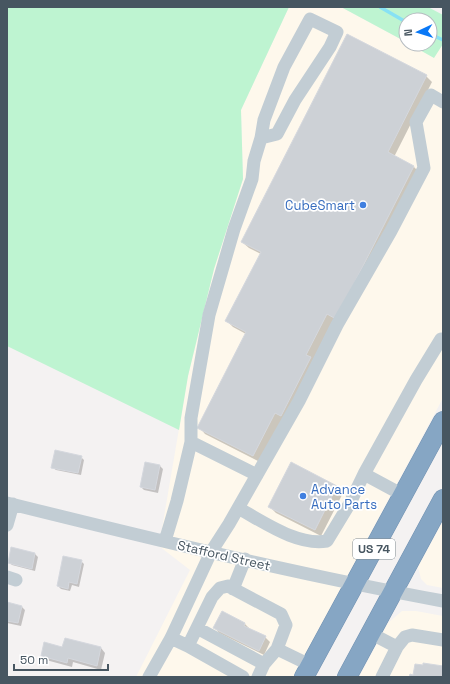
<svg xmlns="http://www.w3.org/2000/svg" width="450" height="684" viewBox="0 0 450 684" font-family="'Space Grotesk',sans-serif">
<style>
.commercial{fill:#fef8ec}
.green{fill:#bef4d1}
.shadow{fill:#0003}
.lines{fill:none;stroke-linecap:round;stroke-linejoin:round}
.stream{stroke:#87e1f4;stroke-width:3.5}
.building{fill:#cdd1d6;stroke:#d5d8de}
.highway-casing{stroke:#7191b0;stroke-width:20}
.minor{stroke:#c2cdd4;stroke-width:13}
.highway{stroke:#86a6c4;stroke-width:19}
.shop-dot{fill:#3f7fe0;stroke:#fff;stroke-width:1.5}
.labels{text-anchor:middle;stroke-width:3.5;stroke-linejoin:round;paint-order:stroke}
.shield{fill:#fff;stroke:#7e8990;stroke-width:1}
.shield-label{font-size:12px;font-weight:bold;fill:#475661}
.shop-label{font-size:13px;fill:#366cbe;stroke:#fff;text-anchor:end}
.street-label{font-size:13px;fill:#475661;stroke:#fff}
</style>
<rect width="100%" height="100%" fill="#f4f2f2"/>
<path class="commercial" d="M289,7h52l65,35v2h3l25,13 9,-13v354l-150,279h-157l54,-107 -31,-24 29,-170 26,-107 29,-90 -2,-69z
M443,521v67l-16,-3 -6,-6 -3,-12z
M402,611h14l27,5v61h-84l29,-54z"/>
<path class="green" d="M7,7h282l-48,103 2,69 -29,90 -26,107 -9,54 -172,-84z
M341,7h87l15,8v29l-9,14 -25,-14h21v-24h-24v22z"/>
<path class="shadow" d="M426,76l6,6 -38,75 20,10 6,6 -103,191 -57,98 -55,-28 -6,-7 47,-93 -13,-7 -6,-6 34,-67 -12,-6 -7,-6z
M81,457l3,3 -3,15 -25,-5 -4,-3z
M160,466l3,3 -5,24 -14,-3 -3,-3z
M337,486l6,7 -22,43 -45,-23 -6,-6z
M12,548l23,6 3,3 -3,14 -23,-6 -3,-3z
M81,561l3,3 -5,23 -7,-2 -2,6 -9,-2 -3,-3z
M7,603l15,4 3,3 -4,16 -14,-3z
M222,613l23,11 5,5 15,8 5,5 -6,13 -45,-22 -4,-5z
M101,648l4,5 -4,17 -28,-8 -1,5 -26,-7 -4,-5z"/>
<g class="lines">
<path class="stream" d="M380,7l26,15
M430,34l13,6"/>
</g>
<path class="building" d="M347,34l80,41 -39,77 26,14 -78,153 -9,-5 -21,41 5,2 -30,59 -6,-3 -22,43 -56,-28 49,-96 -21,-11 36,-69 -20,-10z
M55,450l27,6 -4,17 -27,-5z
M145,462l15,3 -5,25 -15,-3z
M291,462l46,24 -22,44 -47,-23z
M11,547l24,6 -3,16 -24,-6z
M63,556l19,4 -5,24 -8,-2 -1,7 -11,-3z
M7,602l15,4 -4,17 -11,-2z
M222,611l23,12 -1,3 22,10 -7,15 -46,-23z
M65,638l36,9 -4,19 -29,-8 -1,5 -26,-7 3,-14 18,5z
M423,663l20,3v11h-34l1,-3 3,1 2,-11 8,1z"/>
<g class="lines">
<defs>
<path id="highway" d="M304,677l139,-256
M347,677l96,-178"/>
</defs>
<use href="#highway" class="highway-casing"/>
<path class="minor" d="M191,442l66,33
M403,495l-39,-21 52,-94 25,-41
M7,503c145,36 289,71 436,98
M238,508c26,14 59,38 89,33l23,-38 14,-29
M7,525l6,-21
M165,541l12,-40 14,-59v-24l18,-103 25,-86 18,-50 2,-18 7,-23 16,-4 18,-34 35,-53 7,-15 -27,-13 -26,48 -20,53 -3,18
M7,577l9,3
M233,589l12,-30
M197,628l67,36
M370,633l27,14 -15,30
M171,638l17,8 55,31
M188,646l24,-49 8,-9 8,-2 53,28 5,11 -9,24 -13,15 -6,13
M397,647l8,-10 7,-2 31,5
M277,649l33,16
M149,677l22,-39 40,-86 18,-28 70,-123 38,-76 54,-94 33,-63 -8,-46 15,-27 12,7"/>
<use href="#highway" class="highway"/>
</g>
<g class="shop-dot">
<circle cx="363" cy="205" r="4"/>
<circle cx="303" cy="496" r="4"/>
</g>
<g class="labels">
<rect class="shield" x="353" y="539" width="42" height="20" rx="3"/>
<g class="shield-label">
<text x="374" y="553">US 74</text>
</g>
<g class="shop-label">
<text x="355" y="210">CubeSmart</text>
<text x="311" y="494" text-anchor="start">Advance<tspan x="311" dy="15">Auto Parts</tspan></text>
</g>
<g class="street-label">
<text transform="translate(224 555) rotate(13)" y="5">Stafford Street</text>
</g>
</g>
<rect width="450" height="684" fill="none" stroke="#475661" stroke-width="16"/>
<g transform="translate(418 32) rotate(266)"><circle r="19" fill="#ffffff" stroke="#b5bbc0"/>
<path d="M0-3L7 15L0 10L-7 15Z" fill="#0978f6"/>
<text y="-6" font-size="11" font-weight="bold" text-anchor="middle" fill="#475661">N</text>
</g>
<path d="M14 664v6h94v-6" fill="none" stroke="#475661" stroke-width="2"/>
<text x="20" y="664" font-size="12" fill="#475661" stroke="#ffffff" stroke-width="3" paint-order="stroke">50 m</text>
</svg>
